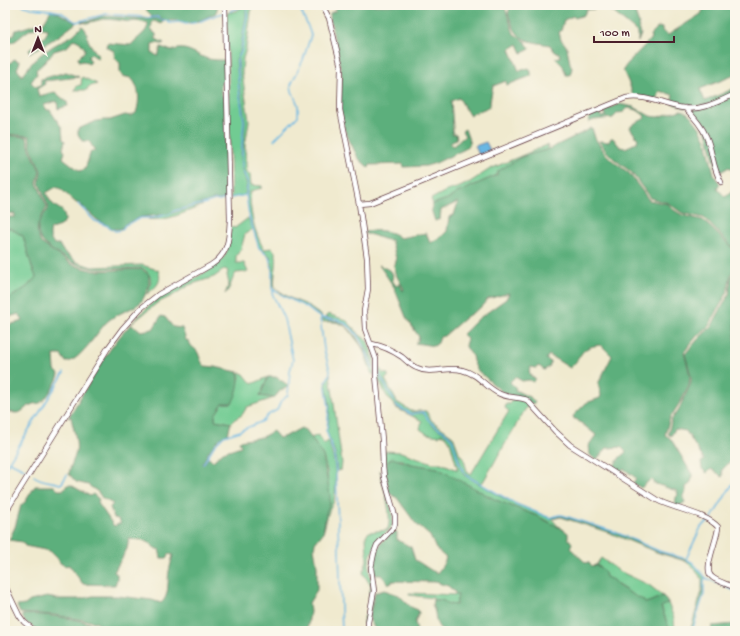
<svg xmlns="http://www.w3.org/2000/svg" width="740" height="636" viewBox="0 0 740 636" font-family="'Gochi Hand',sans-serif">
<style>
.green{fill:#71cb92;stroke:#5e755e}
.forest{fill:#5caf7c;stroke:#536754}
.water{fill:#69b7e3;stroke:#5a6b87}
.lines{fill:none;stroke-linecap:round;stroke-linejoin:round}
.stream{stroke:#69b7e3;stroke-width:1.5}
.minor-casing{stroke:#633d44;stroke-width:6}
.minor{stroke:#fff;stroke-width:4.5}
</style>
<rect width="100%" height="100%" fill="#fbf7ec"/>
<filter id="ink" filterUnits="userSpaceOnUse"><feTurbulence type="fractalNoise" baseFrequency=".025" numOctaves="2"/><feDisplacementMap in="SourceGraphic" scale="8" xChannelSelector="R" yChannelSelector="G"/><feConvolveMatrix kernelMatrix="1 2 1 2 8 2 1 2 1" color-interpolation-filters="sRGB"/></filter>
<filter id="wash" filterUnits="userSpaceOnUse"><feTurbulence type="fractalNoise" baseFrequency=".012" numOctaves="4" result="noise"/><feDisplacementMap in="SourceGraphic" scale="16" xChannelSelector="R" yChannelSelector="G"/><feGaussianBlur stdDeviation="0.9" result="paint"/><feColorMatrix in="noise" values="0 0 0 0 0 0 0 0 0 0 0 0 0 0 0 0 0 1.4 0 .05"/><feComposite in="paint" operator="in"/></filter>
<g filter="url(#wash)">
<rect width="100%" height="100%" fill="#f0eacf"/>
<path class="green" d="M246,5v11l-6,36 -4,8 3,30 5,32 -3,32 1,16 5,14 -2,11 -14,3 -4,-185 9,-2z
M248,5h4l-6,44 -3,10 -1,14 7,48 -4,25 2,27 3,1 1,11 11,1v2l-11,3c-3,16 4,44 13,58l8,-1c10,9 0,26 3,40l15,10 15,6 17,12 -1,1 -14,-10 -19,-9 -15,-11v-18l-2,-10 -1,-3 -11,-9 -10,-32 -2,-20 1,-10 -5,-16 -1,-9 3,-39 -5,-32 -2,-30 4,-11z
M82,77l15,7 -9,3 -1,3h-13l3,-4 4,-1z
M547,145l2,4 -28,8 -24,18 -40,18 -7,5 -17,6 -2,-5 15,-8 14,-4 10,-5 20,-13z
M200,205h3c-17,7 -36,17 -55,14 18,-3 34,-9 52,-14z
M248,218l5,11 -8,5 -4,15 -5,7v7h8l4,9 -12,1c-5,7 -5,15 -11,21l4,-10 -2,-9 1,-4 -3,-2 -11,8 -25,8 -17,11 -15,7 -27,22c10,-10 20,-21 31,-29 17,-11 52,-24 63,-39 5,-8 5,-21 7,-30l4,1z
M10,228l13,8 9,31 4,10 -9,10 -22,14v-71z
M77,262l15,5 50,-2 16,5c5,12 -2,17 -11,24 5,-10 6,-20 -5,-26l-48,1 -21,-6z
M328,314l18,6 15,16 6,4 7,18 1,11 -1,-1c-9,-27 -19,-46 -49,-51z
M322,319l18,3 8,6 17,23 6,16 3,4v4l-3,-2c-5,-17 -12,-41 -30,-49 -6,-3 -14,-2 -19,-2z
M374,346h3c-2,8 1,21 6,27l5,1v3l-3,2 12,23 14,9h15l6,10 21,15 7,19 3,1 4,15 4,3 38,-63 -4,-3 1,-4h4l1,-3c9,-4 13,-1 20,5l-5,2 -43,74 -3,1 -16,-10 -13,-37 -19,-12 -9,-12 -13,1 -12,-7 -5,-7 -15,-29z
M238,372l6,2 8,10 16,-7 -8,19 14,2 -27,9 -5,8 -7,4 -4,4 -16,-3v-5l8,-12h9l8,-26z
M377,372l20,35 14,7 11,-1 2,1 8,11 17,11 3,4 9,29 3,6 41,24 45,19 12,-2 53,17 44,19 27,8 7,3 12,15 -1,2 -1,14 -11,37 -1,-3 11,-37v-12l-10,-13 -7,-5 -29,-9 -46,-19 -49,-16 -9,2 5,6 7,5 -11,-5 -5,-4 -52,-21 -59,-32 -26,-4 -9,-4 -12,-1 -6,8v-16l17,1 32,11h8l17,7 -8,-28 -4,-6 -6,-2 -1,2 -12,-2 -7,-5 2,-8 -26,-13 -10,-13 -6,-13h-2z
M330,374l12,89 -1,7 -4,1 -2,-18 -9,-23 2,-2 2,-22 -4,-22 1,-4z
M318,435l6,9 4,-3c7,16 10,42 6,59 -1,5 -5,9 -6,14 -2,7 -3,13 -5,19l3,-20 4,-10 -3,-32 -4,-15 -12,-18z
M380,470c2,7 3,15 6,22 3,11 9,22 6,34 -11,13 -24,24 -23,43 1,7 3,14 3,22 1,13 -6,26 -6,40h-2l-1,-11 5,-11 1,-14 2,-9 -8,-13 4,-13 -1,-25 3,-3 18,-2c7,-13 -5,-44 -7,-60z
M601,558l18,13 30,14 14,11c-6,2 -12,6 -18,7l-39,-26c-1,-6 -5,-10 -10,-12z
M409,593l49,2 -2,10 -8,-1 -6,-4h-9v-2l-24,-3z
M668,603l6,15 1,13h-2l-4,-3 -8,-22z"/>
<path class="forest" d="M129,5h89l-2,8c-10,4 -20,11 -31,10 -2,0 -4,-1 -6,-2 -9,-1 -12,2 -21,-5l-5,1 -11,-11 -11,2z
M336,5h168l10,29 11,7 5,8 -8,4 -4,-9 -8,5 9,22 10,-3 2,4v4l-24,9 -1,-4 -13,5 -4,21 -20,8 -10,-17 -8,3 2,26 -1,7h4l1,4 -7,6 3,2 12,-10 -3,-5 3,-2 5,14 -5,6 -29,14 -10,3 -22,1 -1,-3 -33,1 -1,3 -11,-10 -14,-29 -4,-19 2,-34 -12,-57v-6l5,-2z
M511,5h103l11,8 -3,-8h19l1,4 -7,4 4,11 -1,1 3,9 -3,8v-9l-25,-21 -13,-6 -6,3 -8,1 -2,5 -9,3 -2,-2 -9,4 -3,11 -2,1 2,8c9,6 6,19 11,28l-2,7h-4l-3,-9 -8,-8 5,-1 -1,-4 -4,-1 -5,-7c-27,-5 -33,-3 -42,-32z
M694,5h41v70l-35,14 5,12 30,-13v5l-24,11 -9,1 -17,3 -14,-5 2,-8 -13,-4 -3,9 -24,-4 -3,-10 -7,-16c8,-13 20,-21 28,-32l-1,-3 8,-8 4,1v3l6,4 33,-21 4,-8z
M51,10l8,3 17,10 -17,13 -29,17 -1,-3c7,-6 15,-10 19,-19l-1,-2c-22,-7 -24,14 -42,15v-8h8l3,-6 28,-8z
M102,16l46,3 10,-1 5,4 -1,2 -8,-3 -2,2 -1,7 5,4v5l8,4 -2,1 -7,-1 -3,1v9l6,3 3,-9 11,4c15,-7 24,5 37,8 5,1 10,1 16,1v20l-4,4v8l4,9 2,97 -8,2 -4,-1c-10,4 -20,6 -30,9 -6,2 -11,2 -15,6l-29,3 -16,7 -4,5h-8l-17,-10 -17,-16h-3l-15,-14 -5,-2 -10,6c2,3 4,9 7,11 8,8 11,3 12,17l-5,5 -9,3c-2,7 -1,11 3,15h5l4,7 14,11 -4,1c-13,-9 -41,-19 -34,-40 2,-5 6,-10 9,-14v-3l-9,-23 2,-12 -10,-23 -2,-12 -24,-2v-71l2,3 7,-7 6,3 -3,7 5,7 9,-12 9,-9 13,-9 20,-11 9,-9c5,3 5,9 6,14 2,5 8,12 11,17l-2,1 -6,-4 -3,3 3,4 -2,3 -6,-3 -4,1 -1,-4 6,-6 1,-3 -5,-7 -6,-3 -7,8 -13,4 -9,11 -9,8 1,4 -6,8 5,5 5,-3v-5l25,-7 13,5 -35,4 1,3 -8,5 2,7 16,-4 12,10 1,4 -10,3 -1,-8 -13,4 3,5h3l12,18 1,11 2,2 -2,8 2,3 -2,6 17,13 5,-2 6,-18h4l-6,-10h-7l-4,-7v-5l18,-8 7,-1h7l15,-5 6,1 5,-3c4,-12 4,-26 -5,-35l-9,-2 -2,-4v-9c-5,-4 -6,-6 -6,-12l-8,-4 1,-4 24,2c6,-8 17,-12 17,-22l-13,-2 -5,1 -12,-2 -15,-1 -16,4 -6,-1 11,-2z
M735,96v77l-6,-6 -10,6 -5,-13 -7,-28 -8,-14 -9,-8z
M619,104l15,3 16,9 8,1 23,-7 4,1 6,5 9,12 6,12 8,34 6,10 -3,4 8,9 10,-8v58l-4,-1 -27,-28 -22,-5 -14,-10 -18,-5 -19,-26 -17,-13 -8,-8 -7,-10 10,1 2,-4h2l7,9 5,1 11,-5 2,-4 -8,-11c3,-6 10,-6 15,-10l-1,-3 -7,-5 -9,-2 -4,4 -6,1 -5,5 -19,2 -5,2v-5l11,-5 1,5 5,-1 -2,-6z
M592,128l3,10 10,15 8,8 16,12 20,27 19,4 6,6 8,5 21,5 28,27 4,2v15l-5,14 -3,15 -18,33 -12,10 -13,16 6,23 -1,10 -8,16 -11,17 -5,17 5,3 4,6 19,32 -3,8 -4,3v4l-3,5 2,6 -7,5 -3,-1 1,-9 2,-2 -1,-4 -24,-8v-2l-2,-2 -10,9 -8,-5 3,-5 -12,-9 -5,4 -7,-4 8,-12 6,-5 -5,-5 -14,1 -11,12 -6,-5 -1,-10 7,-10 -20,-16h-2l-1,-3 13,-13 14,-5 1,-3 -3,-11 14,-28 -11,-11c-23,2 -17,11 -31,23l-21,-13 -3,4 5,3 -2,5 -5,3 -5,-4 -3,2 -5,-1 -2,4 2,5 5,3 -3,3 -4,-2 -7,1 -7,-4 -5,5 6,6 -1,2 16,8 4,4 -2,2 -26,-10 -6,-3 -24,-21 -4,-9 -1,-5 -7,-11 2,-6 -4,-5 15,-15 28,-20 3,-6 -21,6 -8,9 -14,9 -22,19 -4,1 -2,6 -4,3 -19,-3 3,-2 1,-4 -13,-20 -12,-30 -15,-22 12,6 2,4 -1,5 4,6 4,-2 3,7 1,-2 -9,-16 -1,-9 2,-6 -5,-18c-9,1 -16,-6 -26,-6v-2c10,-3 27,-2 35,6l26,-5 4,10 12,-7 5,-5 2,-14 5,-2 4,-13 -17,8 -1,9 -5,2 -4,-12 2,-5 17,-6 7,-5 40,-18 1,-4 23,-14 28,-8z
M5,135l22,2 3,12 10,22 -3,12 10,24c-7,14 -14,19 -6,36l32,22 21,6 48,-2 7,6v11c-3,6 -5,13 -9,17 -10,8 -25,10 -35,21 -8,9 -27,39 -39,38l-5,-7h-7l1,15 4,4c-1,7 -13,26 -19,29 -3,1 -6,0 -9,2 -11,5 -7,10 -22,7l-4,2v-95l3,6 15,-4 -4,-7 -14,4v-17l22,-14 9,-10 -4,-10 -9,-31 -13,-8 -5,2v-8l2,1 2,-6h6v-3l-7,-1 -2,-6 4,-9h-5z
M735,270v187l-13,13 1,6 -1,1 -3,-3 -8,-5 -4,4 -5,-4 -1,-7 3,-2 -18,-29 -11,-2 -4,7 -3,-2 4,-15 7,-10 12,-26v-7l-6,-22 14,-16 12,-11 18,-33 2,-16z
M161,316l4,1 8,10 9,1 4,12 3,1c3,8 4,5 8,10 3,5 3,11 8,15l10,1 23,5c3,7 -1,24 -6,31h-9l-8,12v5l16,3 -3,11c-13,4 -20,19 -26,30l1,1 6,-8 4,4 10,-9 18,-6 -2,-5 23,-4 11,-6 6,7 7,-2 15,-8 6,3 16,25 7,39v8l-4,10 -3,20 -8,10 -1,5 3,18v24l-8,13 1,9 -3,19h-196l-16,-9 -41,-7 -34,-2 -3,-7 8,-1 5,-4 17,-4 10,2h23l13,-3h25l34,4 9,3c9,-7 6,-21 8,-32 1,-5 3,-11 4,-16l-4,-1 -1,4h-7l-2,-9h-4c-6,-10 -16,-9 -26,-10l-2,10 -13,23 3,2v5l-2,6 -32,-1 -14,-19 -4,1 -5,-3 -2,-4 -8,-8 -25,-5 -3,-4 -13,-2 6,-13 6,-22 4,-3 10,-16h19l4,4h5l4,-5h4l19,11 3,-2 6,5 -1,4 16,23 7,-3 -3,-4 -4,-1 -4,-11 3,-3 -11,-6 -4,-6 -10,-7 -12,-3 -7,-8c1,-8 5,-14 7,-22 2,-11 -3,-24 -5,-35l-3,1c20,-31 36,-66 62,-93l6,2 5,4 12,-2z
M268,377h8l12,8v2l-8,4 -6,7 -14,-2z
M392,458l19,6 26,4 59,32 39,15 29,15 4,3v5l4,5 -2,5 16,15 2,-1 4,4 4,-1c6,3 9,6 10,12l7,3 4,5 13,8 13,7 2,3c6,-1 12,-5 18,-7l5,7 -7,4 8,21 4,3h-231c-6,-7 -6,-10 -7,-18 -1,-6 -4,-5 -2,-13h9l6,4 8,1 2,-10h-3v-3l-7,-6 -13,-4 -43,-1v2l-3,1 -8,-9h-8c-2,-21 6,-30 19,-45l5,2v8l14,7 4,13c8,4 14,10 22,13 4,-5 7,-9 9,-15l-10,-9 -6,-13 -14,-12 -19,-26 -8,-5 -5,-26 6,-8z
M384,590l15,5 12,12 7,3 1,3 -4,9 2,9h-41l-7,-12 6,-27h3z
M22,615c22,-2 66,4 85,16h-69l-13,-9z
M735,624v7h-24l1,-5z"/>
<path class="water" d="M486,142l4,8 -11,5 -4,-9z"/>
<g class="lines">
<path class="stream" d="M22,5l10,3 19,2 10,2 15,10 30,-8 38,3 3,1 11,-1 5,4 2,-1 5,3 9,-1 7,2 13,-2 9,-4 15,-5
M247,5v11l-3,17 -3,19 -4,8 2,29 5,32 -2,23v25l6,14 -2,12 3,21 10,32 10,9 3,13v19c11,8 24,12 35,19 5,3 8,7 13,9 5,3 12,2 18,3 20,6 29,32 35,49
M5,10l7,-5
M230,11l14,-6
M274,140l24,-24v-11l-6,-14 -1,-6 12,-25 8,-25 -4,-11 -9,-19
M231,198l15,-3
M78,204l17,17 13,5 7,5 7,-1 3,-5 16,-7h11l18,-4 4,-3 19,-5 10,-2 12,-4 4,1 8,-2
M320,318l4,31 6,22 -1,5 -4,6 4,25 -2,21 -1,2 8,24 2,18 6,159
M378,372l19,34 14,8 11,-2 2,1c8,16 20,15 28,26 4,10 7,31 15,37l49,28 34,14 9,-3h3l53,17 44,19 27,8 7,4 13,15 29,13
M10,462l18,9
M203,464l11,-18 10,-10 13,-4 26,-11 5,-6 9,-5 4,-9 7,-6 2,-24 3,-11 -9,-41 -12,-26 2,-3
M5,468l59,-95
M34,476c8,6 17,5 26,8l2,-1 5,-8
M711,519l24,-39
M686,559l15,-32 8,-6
M692,631l12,-37v-14l2,-2"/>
</g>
</g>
<g filter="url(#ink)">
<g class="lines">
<defs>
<path id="minor" d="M322,5l7,13 12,49 -1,43 19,94 8,54 1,31 -4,22 1,18 11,30v16l6,65 1,27 1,10 11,39v7l-1,4 -17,18 -3,8 -3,15 3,23 -6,31v9
M685,108c8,8 17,18 21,28 7,16 6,31 15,46
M359,204l11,-1 52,-21 204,-84c20,-4 39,8 58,10 18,3 36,-7 51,-14
M372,344c11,2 20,6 30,13 5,4 9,9 15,11 14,7 30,-2 45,2 17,4 24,18 38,24 9,4 18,3 27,6l28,31 15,14 87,55c16,9 49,13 61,27 0,12 -16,43 -6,50 6,5 16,7 23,11
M5,513l103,-165 14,-19 18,-20 19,-15 52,-29c18,-11 18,-27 19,-46l-5,-214
M5,586l14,29 5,7 11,9"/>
</defs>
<use href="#minor" class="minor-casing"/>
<use href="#minor" class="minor"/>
</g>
</g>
<rect width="740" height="636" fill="none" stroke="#fbf7ec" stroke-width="20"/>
<g transform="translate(38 38)" stroke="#fbf7ec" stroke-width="3" paint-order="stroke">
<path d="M0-3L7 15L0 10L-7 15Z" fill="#4a1f2b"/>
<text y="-6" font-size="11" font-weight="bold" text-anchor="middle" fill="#4a1f2b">N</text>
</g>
<path d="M594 36v6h80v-6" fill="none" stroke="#4a1f2b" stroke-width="2"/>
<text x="600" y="36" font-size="12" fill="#4a1f2b" stroke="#fbf7ec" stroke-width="3" paint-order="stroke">100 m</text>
</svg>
